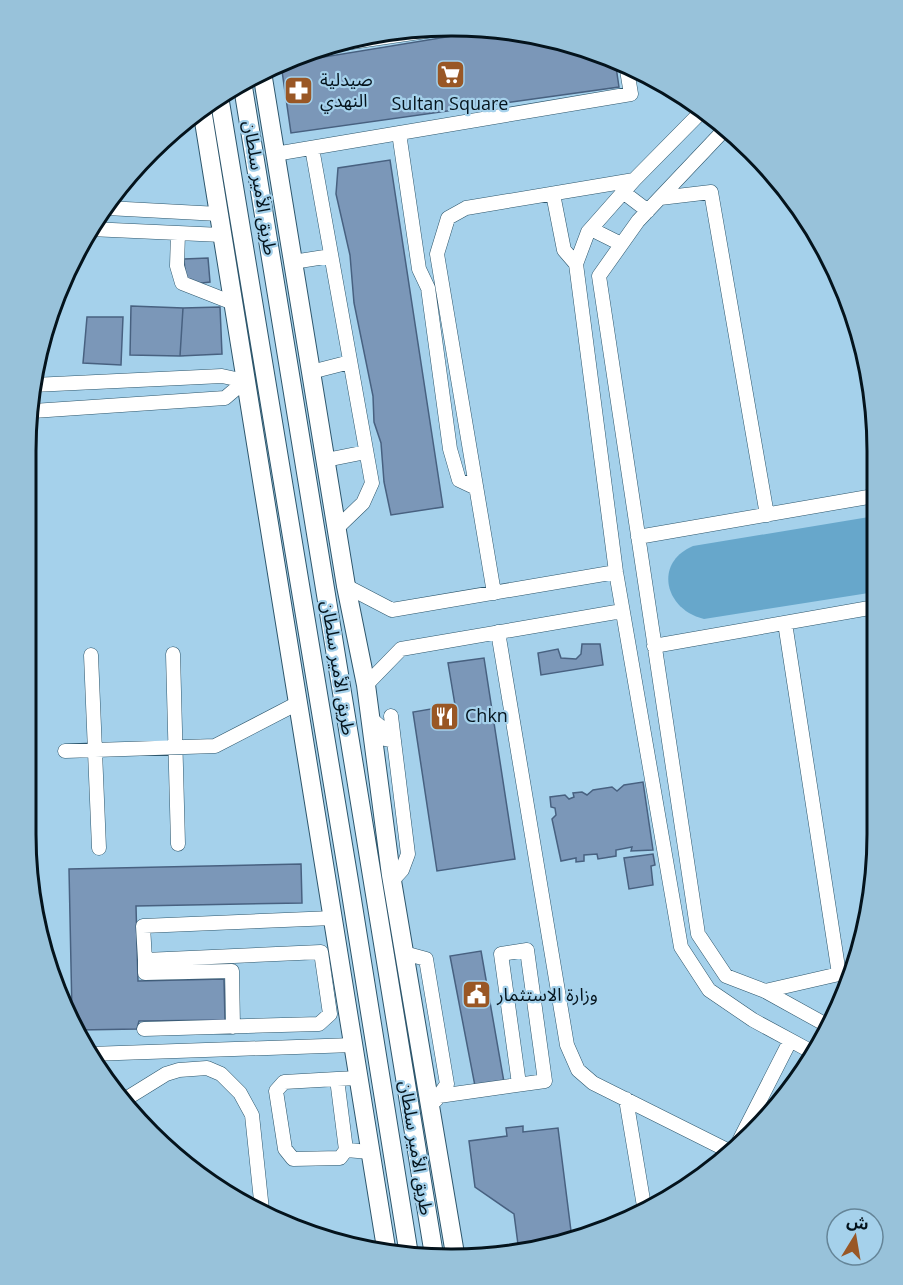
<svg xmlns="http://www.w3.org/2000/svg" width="903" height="1285" viewBox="0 0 903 1285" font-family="'Open Sans','Noto Sans Arabic',sans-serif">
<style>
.green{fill:#67a7cb}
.building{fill:#7b97b8;stroke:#486180;stroke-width:1.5}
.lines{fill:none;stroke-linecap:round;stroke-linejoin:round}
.minor-casing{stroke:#2d566c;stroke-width:15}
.major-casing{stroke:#2d566c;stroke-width:20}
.minor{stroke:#fff;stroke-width:14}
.major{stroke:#fff;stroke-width:18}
.labels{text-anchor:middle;stroke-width:4.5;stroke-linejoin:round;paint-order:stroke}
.poi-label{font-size:18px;fill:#04131c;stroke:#a5d1eb;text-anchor:start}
.street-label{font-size:18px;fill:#04131c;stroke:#a5d1eb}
.rim{fill:none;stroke:#04131c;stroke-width:3}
</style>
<rect width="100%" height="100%" fill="#a5d1eb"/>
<path class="green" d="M875,516v76l-171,27c-39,-9 -51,-56 -11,-73z"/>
<path class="building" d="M495,29l66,11 54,20 4,27 -328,46 -10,-69z
M390,160l53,347 -52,8 -7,-33 -3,-39 -7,-21 -1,-26 -19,-93 -4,-48 -14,-61 2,-26z
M208,258l2,24 -24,3 -2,-26z
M131,306l52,2 -3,48 -50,-1z
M220,307l2,47 -42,2 3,-48z
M87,317h36l-2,48 -38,-2z
M582,644h18l3,21 -62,10 -3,-22 20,-4 3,9 15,1 5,-5z
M484,658l31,201 -78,12 -24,-159 42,-7 -7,-42z
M643,782l10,68 -22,1 1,-4 -16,3v6l-18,3 -1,-5 -13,1v6l-8,1v-4l-15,3 -9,-42 4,-4 -1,-7 -4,-1 -1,-10 15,-2 4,4 5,-2 -1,-4 9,-1 5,3 6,-5 19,-3 5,4 7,-6z
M653,854l2,11 -4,1 2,19 -24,4 -5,-31z
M301,864l1,39 -166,3 2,75 86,-2 1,41 -86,1 -2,8 -58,1 -7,-16 -3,-145z
M481,951l23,131 -29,4 -25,-130z
M523,1126v6l35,-4 14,111 -38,12 -15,1 -5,-38 -39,-27 -6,-46 38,-5 -1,-8z"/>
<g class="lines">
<defs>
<path id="minor" d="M325,46l128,-19
M704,109l-70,71 -46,52 -12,32 40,308 65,375 28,43 44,30 61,33
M726,128l-88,93 -39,55 99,658 28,42 39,15 65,36
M399,133l20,136 9,19 22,161 9,31 17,8
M312,148l60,335 -9,20 -26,25
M275,154l356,-60 -5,-30
M623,192l25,19
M553,194l11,56 12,14
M660,198l51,-6 56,323
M107,208l112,6
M90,229l132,6
M591,229l30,15
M178,233l-1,33 5,17 51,20
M293,262l38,-6
M311,372l39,-10
M33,385l189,-9 23,5
M33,411l192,-13 20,-17
M326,460l40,-8
M638,537l236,-41
M346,586l46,24 224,-38
M494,593l-57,-339 11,-36 18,-10 168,-28
M498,632l69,413 11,25 15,13 140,70
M654,646l221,-39
M173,654l5,190
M91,655l8,193
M366,685l35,-36 221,-38
M391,716l3,25
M370,718l12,10 3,11 9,2 14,113 -6,16 -10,11
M65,751l150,-5 83,-43
M404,953l22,6 21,125 -11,16
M145,960v13l87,-2 1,56
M765,991l74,-17 -54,-351
M144,1029l175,-5 11,-10 -9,-62 -176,8 -2,-34 190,-8
M90,1054l263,-9
M358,1078l-21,1 9,71 24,2
M337,1079l-53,3 -8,9 9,58 8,10 47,-1 6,-8
M439,1096l106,-15 -18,-131 -26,4 18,130
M626,1099l19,113
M124,1100l42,-26 13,-4 28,-2 14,6 19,19 12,22 10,95
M733,1153l57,-112"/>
<path id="major" d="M262,72l84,514 20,99 25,190 64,379
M242,81l192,1174
M219,96l130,785 60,374
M202,109l185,1145"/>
</defs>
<use href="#minor" class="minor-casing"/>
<use href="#major" class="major-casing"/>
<use href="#minor" class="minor"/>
<use href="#major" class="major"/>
</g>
<defs>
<symbol id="supermarket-square" viewBox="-11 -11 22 22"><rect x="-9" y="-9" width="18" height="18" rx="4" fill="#995725" stroke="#a5d1eb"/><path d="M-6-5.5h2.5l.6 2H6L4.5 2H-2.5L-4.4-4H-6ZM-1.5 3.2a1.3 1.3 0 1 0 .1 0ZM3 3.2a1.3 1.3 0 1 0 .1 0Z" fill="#fff"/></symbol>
<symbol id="pharmacy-square" viewBox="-11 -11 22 22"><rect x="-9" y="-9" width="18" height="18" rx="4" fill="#995725" stroke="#a5d1eb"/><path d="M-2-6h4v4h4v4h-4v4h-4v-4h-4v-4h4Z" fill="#fff"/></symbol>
<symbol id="restaurant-square" viewBox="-11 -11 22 22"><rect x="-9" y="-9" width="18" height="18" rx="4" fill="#995725" stroke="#a5d1eb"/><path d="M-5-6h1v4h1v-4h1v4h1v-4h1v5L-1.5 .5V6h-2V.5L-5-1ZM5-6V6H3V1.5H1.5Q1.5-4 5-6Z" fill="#fff"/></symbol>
<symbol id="civic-square" viewBox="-11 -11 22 22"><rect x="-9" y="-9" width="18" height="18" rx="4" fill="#995725" stroke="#a5d1eb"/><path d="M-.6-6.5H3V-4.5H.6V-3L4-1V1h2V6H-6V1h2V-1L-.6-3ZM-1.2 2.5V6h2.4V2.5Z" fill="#fff"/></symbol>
</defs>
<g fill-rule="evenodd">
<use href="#supermarket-square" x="434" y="58" width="33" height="33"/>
<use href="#pharmacy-square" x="282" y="74" width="33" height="33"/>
<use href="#restaurant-square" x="428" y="700" width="33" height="33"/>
<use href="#civic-square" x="460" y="978" width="33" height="33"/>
</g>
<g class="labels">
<g class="poi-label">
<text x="320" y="86">صيدلية<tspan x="320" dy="21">النهدي</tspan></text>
<text x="450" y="110" text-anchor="middle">Sultan Square</text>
<text x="465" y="722">Chkn</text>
<text x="497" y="1001">وزارة الاستثمار</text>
</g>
<g class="street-label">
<text transform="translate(260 188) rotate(81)" y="6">طريق الأمير سلطان</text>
<text transform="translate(338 668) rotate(81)" y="6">طريق الأمير سلطان</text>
<text transform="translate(416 1148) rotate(81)" y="6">طريق الأمير سلطان</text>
</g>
</g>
<path d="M0 0H903V1285H0ZM451 36H452A415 415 0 0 1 867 451V834A415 415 0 0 1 452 1249H451A415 415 0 0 1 36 834V451A415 415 0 0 1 451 36Z" fill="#98c2da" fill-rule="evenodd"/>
<path class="rim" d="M451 36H452A415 415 0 0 1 867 451V834A415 415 0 0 1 452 1249H451A415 415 0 0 1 36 834V451A415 415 0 0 1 451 36Z"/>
<g transform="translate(855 1237) rotate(11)"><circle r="28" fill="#a5d1eb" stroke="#658598" stroke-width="1.5"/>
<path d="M0-4.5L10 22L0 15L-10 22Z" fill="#995725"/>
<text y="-9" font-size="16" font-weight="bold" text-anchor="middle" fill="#04131c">ش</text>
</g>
</svg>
